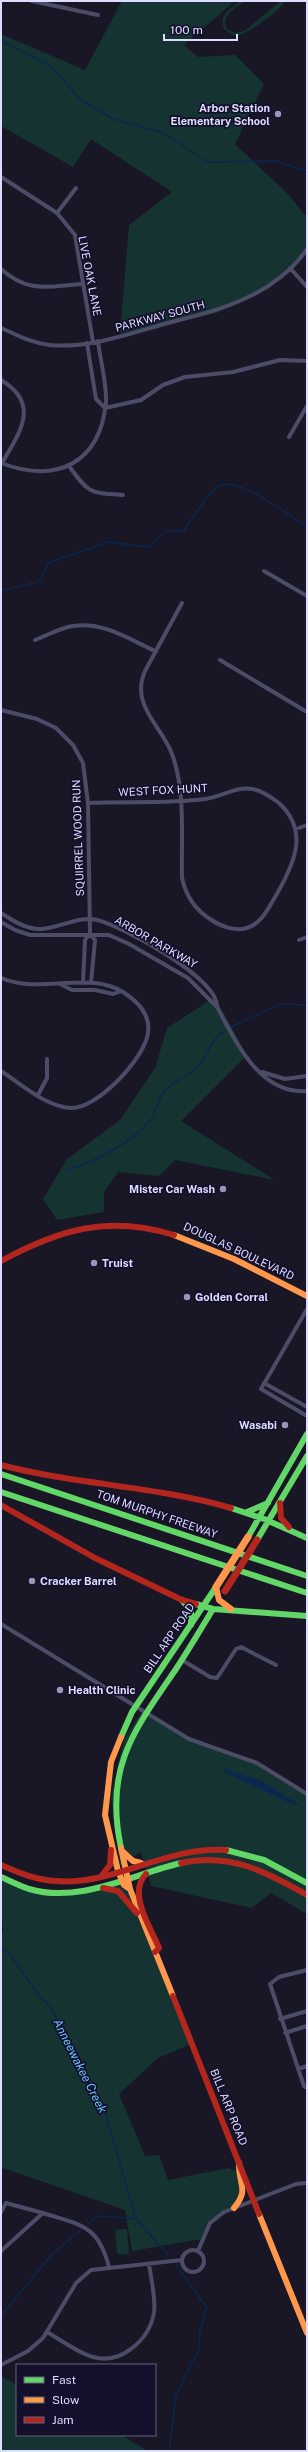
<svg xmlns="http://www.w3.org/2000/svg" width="308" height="2452" viewBox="0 0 308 2452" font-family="'Public Sans',sans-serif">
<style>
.green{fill:#143331}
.water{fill:#0c274d}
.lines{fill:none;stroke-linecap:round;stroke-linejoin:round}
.stream{stroke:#0c274d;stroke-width:1.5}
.street{stroke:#4c4c67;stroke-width:4}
.fast{stroke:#63d668;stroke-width:6}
.slow{stroke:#ff974d;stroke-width:6}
.jam{stroke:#b3261e;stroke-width:6}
.slow-bridge{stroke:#ff974d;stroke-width:7}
.jam-bridge{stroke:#b3261e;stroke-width:7}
.poi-dot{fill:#9997b3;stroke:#14102c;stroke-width:1.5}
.labels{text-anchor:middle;stroke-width:3.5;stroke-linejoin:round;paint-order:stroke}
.poi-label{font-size:11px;font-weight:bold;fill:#dedcff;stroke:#14102c;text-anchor:start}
.street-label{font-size:11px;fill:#dedcff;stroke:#14102c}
.water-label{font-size:12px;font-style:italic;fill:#6ac3ff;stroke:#14102c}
</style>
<rect width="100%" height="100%" fill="#191626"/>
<path class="green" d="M122,1h113l-51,44 14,12 37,-2 29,29 -29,60 51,48 21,25v34l-13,15 -36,26 -41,21 -97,21 9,-109 43,-33 -81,-53 -18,28 -72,-41v-92l84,36z
M240,1h5c-9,7 -25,14 -18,28l8,4 9,-2 37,-30h4c-5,10 -40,35 -50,35l-10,-6c-8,-14 5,-21 15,-29z
M215,997l32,58 -66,66 94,59 -100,-20 -16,16 -41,-4 -14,20v20l-47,8 -14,-21 24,-40 53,-39 35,-52 12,-40z
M142,1712l47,27 68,24 50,31v120l-36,-21 -19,15 -101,-22 -10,-34 -21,13 -9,-68 13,-59z
M1,1877l8,4 51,12 62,-13 8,9 61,155 -33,14 -39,36 26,62 14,-1 9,25 61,-12 9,4 5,26 -33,25 -8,16 -70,12 -7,-41 -122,-42 -2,3v-240l3,-2 -3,-4z
M127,2229l2,25 -9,1 -3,-2 -2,-23z
M1,2376l16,9v50h104l27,16h-147z"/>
<path class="water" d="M224,1769l38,12 38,24h-6l-68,-32z"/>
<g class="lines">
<path class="stream" d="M1,41l51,26 28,32 33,20 51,14 43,29 69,-1 31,10
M1,591l40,-10 7,-18 60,-21 41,5 17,-16h18c7,-11 22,-34 31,-43 18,-17 75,28 92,39
M231,1027l49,-23 27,1
M67,1170c30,-9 65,-27 85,-52 5,-8 6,-18 11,-25 9,-13 26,-15 35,-26 10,-12 12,-27 26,-36
M1,1949l8,4 31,44 10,9 24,48 7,20 22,31 33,114 35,39
M88,2224l10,-8 38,3
M1,2316l51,-62 29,-24
M169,2451l7,-56 16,-33 6,-7 2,-24 7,-23 -31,-43"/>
<path class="street" d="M32,1l66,14
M1,177l56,36 18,22 18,107
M57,213l19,-25
M290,268l17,19
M1,269c28,25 47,17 82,15
M1,328c16,7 31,15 48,17 40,4 82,-12 119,-22 27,-7 53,-13 78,-25 23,-10 47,-28 61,-49
M87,343l9,56 9,9
M1,380c40,24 19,52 1,83
M105,408l36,-8 22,-15 22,-8 48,-5 47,-12 27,1
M289,437l18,-31
M1,463c55,21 99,1 105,-61 1,-19 -6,-42 -8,-61
M69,466c20,28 21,27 54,29
M264,571l43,25
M35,640c13,-5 25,-12 38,-14 29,-5 56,13 82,25
M220,660l87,52
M1,710l36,9 19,9 17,17 10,18 5,40 2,131 5,6 -4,43
M88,803c39,-2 79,1 117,-4 16,-2 31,-13 47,-10 9,1 19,8 27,14 29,27 17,57 -1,89 -8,13 -15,31 -31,36 -12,4 -27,-2 -37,-9 -16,-10 -24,-23 -28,-41 -1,-39 4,-86 -10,-124 -11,-29 -42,-49 -27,-83l37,-68
M299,828l8,-3
M1,913c11,7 23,15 36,16 21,1 40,-14 60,-9 26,6 122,59 120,87 19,35 43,88 90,84
M1,922l14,8 15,5h79l20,9 59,34 29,29
M299,940l8,-3
M1,978c40,17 86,-8 122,14 14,9 28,22 25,41 -3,25 -51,76 -77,75 -25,-1 -50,-24 -70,-37
M83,983l2,-43 5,-6
M62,985l10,5h23l18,4 8,-3
M262,1072l23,7 22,-3
M38,1095l9,-17v-19
M307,1309l-46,80 46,27
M264,1383l43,24
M1,1624l188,115 68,24 50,31
M182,1660l28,17 7,1 19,-29 5,-2 35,18
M307,1970l-28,7 -9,7 34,102 3,2
M280,2019l27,-8
M285,2033l22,-7
M298,2069l9,-3
M1,2212l5,-9 37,10
M182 2261a11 11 0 1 1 22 0a11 11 0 1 1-22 0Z
M1,2251l42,-38c37,12 55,11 66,54
M198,2251l12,-28 14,-11 72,-28 11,-1
M47,2332c14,8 31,21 46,25 28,8 56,-17 61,-44 2,-15 -3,-34 -5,-49
M1,2365l27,-14 15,-13 33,-55 15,-13 91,-10"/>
<path class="fast" d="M1,1474l306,102
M1,1492l306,101
M231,1508l33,11 43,19
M247,1512l21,-9
M248,1537l59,-103
M257,1540l50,-84
M182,1600l9,12v13
M196,1604l17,5 94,7
M121,1737l11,-25 84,-125
M121,1848c-17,-80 12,-116 55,-179 13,-20 25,-40 37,-60
M226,1850l38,10 43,23
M1,1877c9,4 19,9 28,12 51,15 104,-15 152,-26"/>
<path class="slow" d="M174,1235l60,24 73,37
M216,1587l3,13 12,9
M121,1737l-10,25 -6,53 13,56 6,14 6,4
M121,1848l9,41 43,107
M122,1851l11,10 8,2
M234,2208c16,-19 4,-24 5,-45
M259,2214l48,119"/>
<path class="jam" d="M1,1261c59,-32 107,-46 173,-26
M1,1465c76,20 155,21 230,43
M280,1503l1,15 8,9
M1,1505l94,53 87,42 14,4
M181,1863c48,-11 86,9 126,32
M1,1865c18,8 35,15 55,16 57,5 110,-35 170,-31
M146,1874c-19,19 5,54 13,74l-4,4
M102,1875l8,-10 1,-15
M103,1888l15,3 19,22
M173,1996l86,218"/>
<path class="slow-bridge" d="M216,1587l32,-50"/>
<path class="jam-bridge" d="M225,1591l32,-51"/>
</g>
<g class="poi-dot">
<circle cx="278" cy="114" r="4"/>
<circle cx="223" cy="1189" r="4"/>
<circle cx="94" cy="1263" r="4"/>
<circle cx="187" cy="1297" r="4"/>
<circle cx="285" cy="1425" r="4"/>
<circle cx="32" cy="1581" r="4"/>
<circle cx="60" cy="1690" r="4"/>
</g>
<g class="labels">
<g class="poi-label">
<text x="270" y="112" text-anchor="end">Arbor Station<tspan x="270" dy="13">Elementary School</tspan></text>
<text x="215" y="1193" text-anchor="end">Mister Car Wash</text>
<text x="102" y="1267">Truist</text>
<text x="195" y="1301">Golden Corral</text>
<text x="277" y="1429" text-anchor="end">Wasabi</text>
<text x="40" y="1585">Cracker Barrel</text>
<text x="68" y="1694">Health Clinic</text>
</g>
<g class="street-label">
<text transform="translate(90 276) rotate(79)" y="4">LIVE OAK LANE</text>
<text transform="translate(160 316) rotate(-15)" y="4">PARKWAY SOUTH</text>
<text transform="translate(163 790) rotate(-3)" y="4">WEST FOX HUNT</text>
<text transform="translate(78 838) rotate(-92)" y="4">SQUIRREL WOOD RUN</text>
<text transform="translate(156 942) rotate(30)" y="4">ARBOR PARKWAY</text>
<text transform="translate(239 1251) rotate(25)" y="4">DOUGLAS BOULEVARD</text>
<text transform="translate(157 1514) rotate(19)" y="4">TOM MURPHY FREEWAY</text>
<text transform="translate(169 1638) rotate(-56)" y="4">BILL ARP ROAD</text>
<text transform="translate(229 2107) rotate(68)" y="4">BILL ARP ROAD</text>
</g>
<g class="water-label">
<text transform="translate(80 2066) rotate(63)" y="4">Anneewakee Creek</text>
</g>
</g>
<rect width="308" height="2452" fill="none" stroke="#dedcff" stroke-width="4"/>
<rect x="16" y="2364" width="140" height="72" fill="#14102c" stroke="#656280"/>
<rect x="24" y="2377" width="20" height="6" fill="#63d668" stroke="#656280"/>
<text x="52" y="2384" font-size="12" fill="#dedcff">Fast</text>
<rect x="24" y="2397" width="20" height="6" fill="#ff974d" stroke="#656280"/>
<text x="52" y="2404" font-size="12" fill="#dedcff">Slow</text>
<rect x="24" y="2417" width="20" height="6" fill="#b3261e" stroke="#656280"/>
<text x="52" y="2424" font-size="12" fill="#dedcff">Jam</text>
<path d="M164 34v6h73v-6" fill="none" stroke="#dedcff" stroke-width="2"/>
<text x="170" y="34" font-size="12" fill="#dedcff" stroke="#14102c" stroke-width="3" paint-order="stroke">100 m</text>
</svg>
